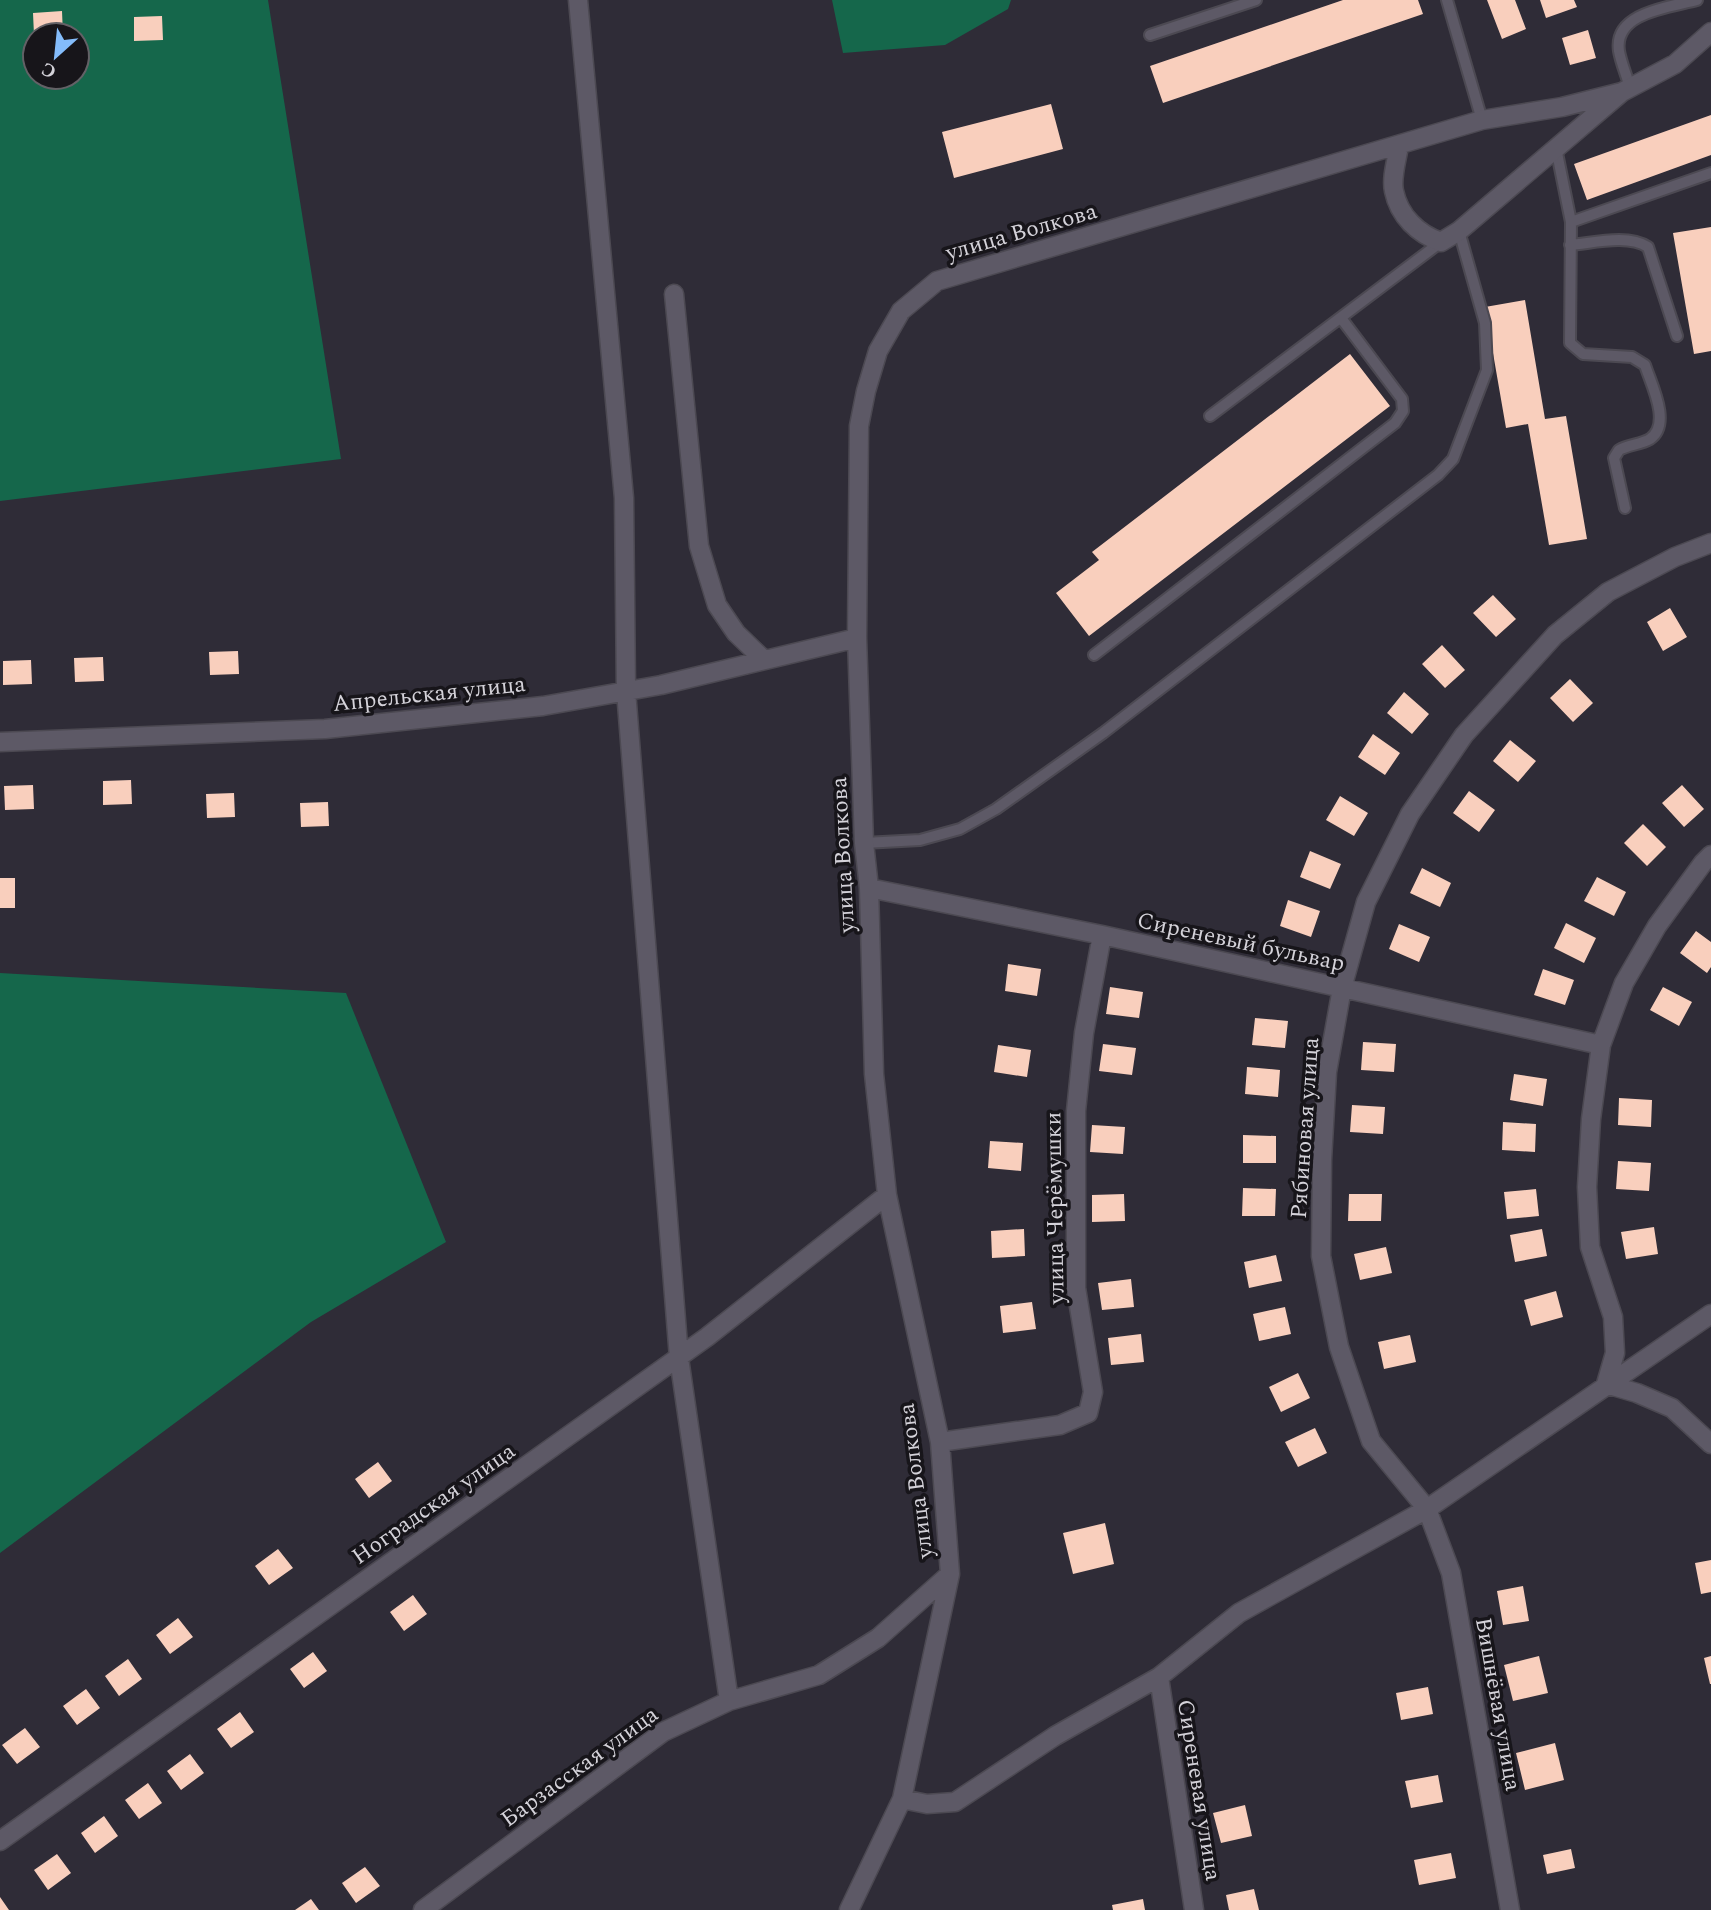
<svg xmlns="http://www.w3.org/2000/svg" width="1711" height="1910" viewBox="0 0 1711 1910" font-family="Spectral,serif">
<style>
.forest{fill:#15674b;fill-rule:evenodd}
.building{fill:#f9cfbd}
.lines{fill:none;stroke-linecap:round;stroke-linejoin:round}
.lane-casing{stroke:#4c4952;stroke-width:14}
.street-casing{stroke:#4c4952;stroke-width:21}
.lane{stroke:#5d5966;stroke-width:10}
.street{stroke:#5d5966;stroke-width:18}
.labels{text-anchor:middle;stroke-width:7;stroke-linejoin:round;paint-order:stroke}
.street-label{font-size:23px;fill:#d4d2d9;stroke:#17151a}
</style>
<rect width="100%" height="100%" fill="#2f2c37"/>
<path class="forest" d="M0,0h268l73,459 -341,42zM35,35h42v42h-42z
M832,0h179l-3,9 -63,36 -102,8z
M0,973l346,20 100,249 -135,80 -311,231z"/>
<path class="building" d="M1343,0h75l5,14 -260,89 -13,-37z
M1487,0h28l11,29 -24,10z
M1540,0h34l3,7 -31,11z
M62,11l1,24h-29l-1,-22z
M162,16l1,24 -29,1v-24z
M1588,30l8,28 -26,7 -8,-27z
M1051,104l12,45 -109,29 -12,-46z
M1711,115v40l-124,45 -13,-36z
M1711,227v124l-17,3 -21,-121z
M1525,300l20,119 21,-3 21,123 -38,6 -21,-121 -22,4 -21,-121z
M1350,354l40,52 -301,230 -33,-43 43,-33 -7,-8z
M1493,595l23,24 -20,18 -23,-24z
M1670,608l17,29 -24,14 -16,-29z
M1442,645l23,25 -20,18 -23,-24z
M238,651l1,23 -29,1 -1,-23z
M103,657l1,24 -29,1 -1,-24z
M31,660l1,24 -29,1v-24z
M1570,679l23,24 -20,19 -23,-24z
M1404,692l25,22 -17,20 -25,-21z
M1373,734l27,19 -15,22 -27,-18z
M1510,740l26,21 -18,21 -25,-21z
M131,780l1,24 -29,1v-24z
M33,785l1,24 -29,1 -1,-24z
M1682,785l22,24 -20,18 -22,-24z
M1469,791l26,19 -16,22 -26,-19z
M234,793l1,24 -28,1 -1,-24z
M1340,796l28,17 -14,23 -28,-16z
M328,802l1,24 -28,1 -1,-24z
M1643,824l23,23 -19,19 -23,-23z
M1310,851l31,13 -11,25 -30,-12z
M1422,868l29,15 -11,24 -30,-14z
M1597,877l29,15 -12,24 -30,-15z
M0,878h15v30h-15z
M1288,900l32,11 -9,26 -31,-11z
M1566,923l30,15 -12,25 -30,-15z
M1399,924l31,13 -11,25 -30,-13z
M1696,931l15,11v25l-4,6 -27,-20z
M1008,964l33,5 -4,27 -32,-5z
M1543,969l31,11 -9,25 -31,-10z
M1110,987l33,5 -4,26 -33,-4z
M1663,987l29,15 -13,24 -29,-16z
M1255,1018l33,3 -3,27 -33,-3z
M1363,1042l33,2 -2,28 -33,-2z
M1103,1044l33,4 -4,27 -33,-4z
M998,1045l33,5 -4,27 -33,-5z
M1247,1067l33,3 -2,27 -33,-3z
M1514,1074l33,5 -4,27 -33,-6z
M1619,1098l33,2 -1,27 -33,-2z
M1352,1105l33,2 -2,27 -33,-2z
M1503,1122l33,2 -1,28 -33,-2z
M1092,1125l33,2 -2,27 -33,-2z
M1243,1135l33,1v27h-33z
M990,1141l33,2 -2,28 -33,-3z
M1618,1161l33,2 -2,28 -33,-2z
M1243,1188l33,1 -1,27h-33z
M1536,1189l3,27 -32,3 -3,-27z
M1124,1194l1,27 -33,1v-27z
M1349,1194h33l-1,27h-33z
M1654,1227l4,27 -32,5 -5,-27z
M1024,1229l1,27 -33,2 -1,-27z
M1542,1229l5,27 -32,6 -5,-27z
M1386,1247l6,26 -32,7 -6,-26z
M1276,1255l6,26 -33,7 -5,-26z
M1131,1279l3,28 -32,3 -4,-27z
M1556,1291l7,26 -32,9 -7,-26z
M1032,1302l4,27 -33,4 -3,-27z
M1285,1307l6,27 -32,7 -6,-27z
M1141,1334l3,28 -33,3 -3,-27z
M1410,1335l6,27 -32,7 -6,-27z
M1298,1373l12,25 -29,14 -12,-25z
M1315,1428l12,25 -29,14 -13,-25z
M378,1462l14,19 -23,17 -14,-19z
M1105,1523l9,41 -41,10 -10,-41z
M278,1549l15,19 -24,17 -14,-19z
M1711,1560v32l-10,2 -6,-31z
M1523,1586l6,35 -26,4 -6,-34z
M413,1595l14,19 -23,17 -14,-19z
M178,1618l15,19 -23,17 -14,-19z
M313,1652l14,19 -23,17 -14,-19z
M1539,1656l9,37 -35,8 -9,-36z
M1711,1656v28h-1l-6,-26z
M128,1659l14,20 -23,17 -14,-20z
M1428,1687l5,27 -32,6 -5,-27z
M86,1689l14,19 -23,17 -14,-19z
M240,1712l14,20 -23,16 -14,-19z
M25,1728l15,19 -23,17 -15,-19z
M1555,1743l9,37 -39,10 -9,-37z
M190,1754l14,19 -23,17 -14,-19z
M1438,1775l5,27 -32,6 -6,-27z
M148,1783l14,20 -23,16 -14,-19z
M1245,1805l7,31 -31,7 -8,-30z
M104,1816l14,20 -23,17 -14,-20z
M1571,1849l4,19 -28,6 -4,-19z
M1451,1853l5,25 -37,7 -5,-25z
M57,1854l14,19 -23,17 -14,-20z
M365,1867l15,19 -24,17 -14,-20z
M1254,1889l5,21h-30l-3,-15z
M0,1897l9,13h-9z
M311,1899l8,11h-24z
M1143,1899l2,11h-32l-1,-5z"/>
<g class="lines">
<defs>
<path id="lane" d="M1447,0l35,120
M1150,35l106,-35
M1630,88c-3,-12 -9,-25 -11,-37 -6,-39 52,-44 78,-51
M1556,148l15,74 -1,121 13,11 49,3 13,8c6,19 27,59 5,74 -8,5 -22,6 -31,11l-5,8 11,50
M1571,222l140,-49
M1570,245c24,-2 57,-11 78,2l29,89
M1210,416l231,-174
M1094,655l301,-232 8,-12 -1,-12 -61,-81
M864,843l56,-3 40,-11 36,-20 107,-76 335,-258 15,-16 34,-89 -2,-47 -26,-92"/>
<path id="street" d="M578,0l46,498 2,193 53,667 50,343
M1399,146c-2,13 -8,32 -5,45 5,25 24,43 47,51l18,-11 163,-139 53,-28 36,-32
M674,294l25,252 18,59 19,28 27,26
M0,742l325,-13 218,-23 118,-21 196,-47
M869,888l233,47 499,110
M1606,1384l9,-31 -2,-36 -23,-70 -3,-60 4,-68 10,-74 23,-62 33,-57 46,-63 8,-8
M1606,1384l31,9 35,15 39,36
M940,1442l120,-17 28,-12 5,-21 -17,-104v-177l8,-78 18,-98
M1159,1677l35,233
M902,1799l25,5 28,-2 100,-66 104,-59 80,-64 188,-104 284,-195
M0,1841l707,-504 180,-142
M423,1910l240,-178 66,-31 90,-26 59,-37 72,-64
M849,1910l53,-111 48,-225 -10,-132 -53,-247 -13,-121 -5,-186 -5,-45 -7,-205 2,-212 7,-35 12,-40 23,-40 36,-30 545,-161 80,-13 60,-15
M1510,1910l-59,-337 -24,-64 -56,-68 -32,-94 -18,-91 1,-96 5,-88 15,-84 24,-86 44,-88 54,-79 91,-100 53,-43 67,-35 36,-14"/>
</defs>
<use href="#lane" class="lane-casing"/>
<use href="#street" class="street-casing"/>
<use href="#lane" class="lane"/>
<use href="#street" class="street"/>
</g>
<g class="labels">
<g class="street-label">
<text transform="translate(1021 231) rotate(-16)" y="8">улица Волкова</text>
<text transform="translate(429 693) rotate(-6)" y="8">Апрельская улица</text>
<text transform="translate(842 855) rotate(-93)" y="8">улица Волкова</text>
<text transform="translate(1241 941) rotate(12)" y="8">Сиреневый бульвар</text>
<text transform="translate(1304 1128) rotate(-86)" y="8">Рябиновая улица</text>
<text transform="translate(1054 1208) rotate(-91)" y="8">улица Черёмушки</text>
<text transform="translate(915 1481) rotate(-97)" y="8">улица Волкова</text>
<text transform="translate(433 1503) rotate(-35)" y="8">Ноградская улица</text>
<text transform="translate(1499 1704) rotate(80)" y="8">Вишнёвая улица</text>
<text transform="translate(579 1766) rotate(-36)" y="8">Барзасская улица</text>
<text transform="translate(1200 1790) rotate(81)" y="8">Сиреневая улица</text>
</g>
</g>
<g transform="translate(56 56) rotate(207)"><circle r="33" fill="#17151a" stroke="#636166" stroke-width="2"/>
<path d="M0-5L12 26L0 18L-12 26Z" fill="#84bcfb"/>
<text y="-10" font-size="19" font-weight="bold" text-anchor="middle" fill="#d4d2d9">С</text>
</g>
</svg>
